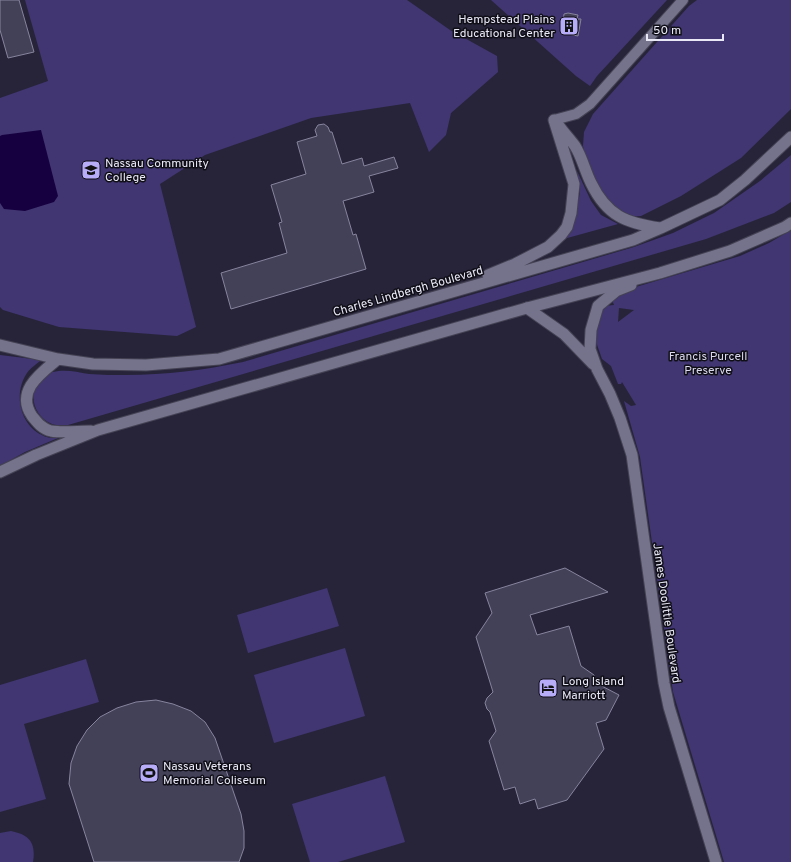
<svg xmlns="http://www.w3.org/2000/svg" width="791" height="862" viewBox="0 0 791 862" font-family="Overpass,sans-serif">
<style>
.green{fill:#413672;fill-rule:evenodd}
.water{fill:#16003f}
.building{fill:#434158;stroke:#87849e}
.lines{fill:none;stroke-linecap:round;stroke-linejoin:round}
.minor-casing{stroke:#444253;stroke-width:12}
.tertiary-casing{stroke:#444253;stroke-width:13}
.secondary-casing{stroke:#444253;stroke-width:13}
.minor{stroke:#75738c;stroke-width:10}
.tertiary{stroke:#75738c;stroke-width:11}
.secondary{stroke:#75738c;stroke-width:11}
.labels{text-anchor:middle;stroke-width:3;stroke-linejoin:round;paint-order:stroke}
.poi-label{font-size:12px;fill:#e9e8f6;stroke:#100f18;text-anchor:start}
.street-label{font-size:12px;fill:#e9e8f6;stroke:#100f18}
.park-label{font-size:12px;fill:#dbd9ee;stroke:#100f18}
</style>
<rect width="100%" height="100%" fill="#27243a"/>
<path class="green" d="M25,0h382l43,30 47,26 1,16 -47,41 -5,22 -17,17 -19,-49 -99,15 -106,37 -45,29 36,143 -19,9 -118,-9 -56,-17 -3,-3v-209l48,-17z
M491,0h176l-70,76 -7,10 -14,-10z
M697,0h94v109l-50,49 -60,38 -40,20 -13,1 -25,-18 -17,-40 -3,-13 1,-14 9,-18 96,-108z
M791,155v47l-17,11 -68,26 -638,186c-5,0 -11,1 -16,-1 -20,-8 -26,-35 -7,-48 3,-2 5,-4 8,-4 13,-3 23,0 36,2 12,1 25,1 37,1 40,0 78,-5 117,-13l391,-115 39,-14 41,-20 46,-32z
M577,171l14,30 10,14 17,9 -58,16 15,-25 5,-22z
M791,230v632h-67l-51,-170 -33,-235 -16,-56 7,5 5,-1 -14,-23 -1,2h-3l-7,-18 -9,-7 -8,-23 9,-30 11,-1 -2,-5 7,-8 121,-36 29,-13zM619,308l15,2 -16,12z
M0,355l41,5c-4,4 -11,8 -14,13 -14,20 -7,52 15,62 4,3 11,3 16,3l-33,14 -25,14z
M327,588l12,38 -91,27 -11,-38z
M345,648l20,68 -91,27 -20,-68z
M86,659l13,43 -75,22 22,75 -46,13v-127z
M385,776l20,66 -67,20h-28l-18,-58z
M11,831c19,4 25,12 22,31h-33v-29z"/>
<path class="water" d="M41,130l17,66 -4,6 -29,9 -21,-2 -4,-6v-67l2,-1z"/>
<path class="building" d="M0,0h19l15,52 -26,6 -8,-28z
M568,13l10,2 -1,4h4l-3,17 -10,-2 1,-4 -7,-1 2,-15z
M324,124l4,3 2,5h2l10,32 20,-6 2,8 30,-9 4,11 -29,8 5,16 -31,9 10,34 3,-1 10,35 -135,40 -10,-36 66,-20 -8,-30 3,-1 -11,-37 35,-11 -9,-32 20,-6 -2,-6 3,-5z
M565,568l43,24 -78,23 7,20 32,-9 12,40 13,9 2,8 23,12 -13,25 -10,3 8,26 -37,51 -29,9 -3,-10 -15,5 -5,-17 -11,3 -15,-49 7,-10 -6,-19 -3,-3 -2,-6 2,-5 6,-6 -17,-55 16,-24 -7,-20z
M156,700l17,4 18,7 14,11 10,16 26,76 3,17v17l-5,14h-145l-25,-78 2,-21 6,-17 10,-16 13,-13 17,-9 19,-6z"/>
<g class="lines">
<defs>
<path id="minor" d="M554,120l22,-6 14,-10 93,-104"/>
<path id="tertiary" d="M631,285l-15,6 -18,15 -7,24 -1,19 7,20 13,25 10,24 12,37 32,228 5,24 47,155
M527,308l37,26 29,30"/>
<path id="secondary" d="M559,126c5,7 11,13 16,20 7,11 10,25 16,37 16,33 35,40 69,45
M488,275l27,-11 33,-17 13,-12 6,-8 4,-14 3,-29 -20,-64
M0,345l58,14 35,5 53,1 73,-6 414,-119 28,-12 59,-28 25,-20 46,-43
M58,359c-17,14 -43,32 -26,57 5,6 10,13 19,15 12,2 27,0 40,0
M0,472l36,-17 62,-25 429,-122 133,-35 70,-22 55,-24 6,-4"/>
</defs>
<use href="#minor" class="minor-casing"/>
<use href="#tertiary" class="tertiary-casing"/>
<use href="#secondary" class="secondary-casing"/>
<use href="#minor" class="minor"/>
<use href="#tertiary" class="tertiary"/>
<use href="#secondary" class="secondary"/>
</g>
<defs>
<symbol id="building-square" viewBox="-11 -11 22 22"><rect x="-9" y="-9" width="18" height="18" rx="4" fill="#b6acf8" stroke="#100f18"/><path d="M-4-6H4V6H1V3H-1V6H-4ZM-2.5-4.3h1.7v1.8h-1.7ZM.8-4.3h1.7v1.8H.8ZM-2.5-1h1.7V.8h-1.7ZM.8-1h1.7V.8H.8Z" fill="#111"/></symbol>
<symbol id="university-square" viewBox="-11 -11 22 22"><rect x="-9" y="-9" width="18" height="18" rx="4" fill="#b6acf8" stroke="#100f18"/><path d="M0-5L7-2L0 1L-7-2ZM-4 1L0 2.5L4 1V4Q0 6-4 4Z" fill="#111"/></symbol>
<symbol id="hotel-square" viewBox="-11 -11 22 22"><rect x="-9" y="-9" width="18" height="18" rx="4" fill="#b6acf8" stroke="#100f18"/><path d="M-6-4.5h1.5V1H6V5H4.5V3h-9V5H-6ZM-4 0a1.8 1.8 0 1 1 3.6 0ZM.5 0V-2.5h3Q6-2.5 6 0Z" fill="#111"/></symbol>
<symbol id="stadium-square" viewBox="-11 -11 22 22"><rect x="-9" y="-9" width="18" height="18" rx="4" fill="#b6acf8" stroke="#100f18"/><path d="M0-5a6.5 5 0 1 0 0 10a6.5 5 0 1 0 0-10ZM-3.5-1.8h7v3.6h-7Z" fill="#111"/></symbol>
</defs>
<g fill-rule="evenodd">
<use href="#building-square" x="558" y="15" width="22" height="22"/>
<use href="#university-square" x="80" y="159" width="22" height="22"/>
<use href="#hotel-square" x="537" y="677" width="22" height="22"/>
<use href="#stadium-square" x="138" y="762" width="22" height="22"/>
</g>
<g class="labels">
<g class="poi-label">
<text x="555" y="23" text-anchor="end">Hempstead Plains<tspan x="555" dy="14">Educational Center</tspan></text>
<text x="105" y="167">Nassau Community<tspan x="105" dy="14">College</tspan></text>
<text x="562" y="685">Long Island<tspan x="562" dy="14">Marriott</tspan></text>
<text x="163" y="770">Nassau Veterans<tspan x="163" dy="14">Memorial Coliseum</tspan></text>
</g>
<g class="street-label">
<text transform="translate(408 291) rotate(-16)" y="4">Charles Lindbergh Boulevard</text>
<text transform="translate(667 613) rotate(82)" y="4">James Doolittle Boulevard</text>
</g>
<g class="park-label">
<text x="708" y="360">Francis Purcell<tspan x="708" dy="14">Preserve</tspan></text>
</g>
</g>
<path d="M647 34v6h76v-6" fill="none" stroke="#e9e8f6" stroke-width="2"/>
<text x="653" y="34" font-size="12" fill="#e9e8f6" stroke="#100f18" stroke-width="3" paint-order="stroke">50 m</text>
</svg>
